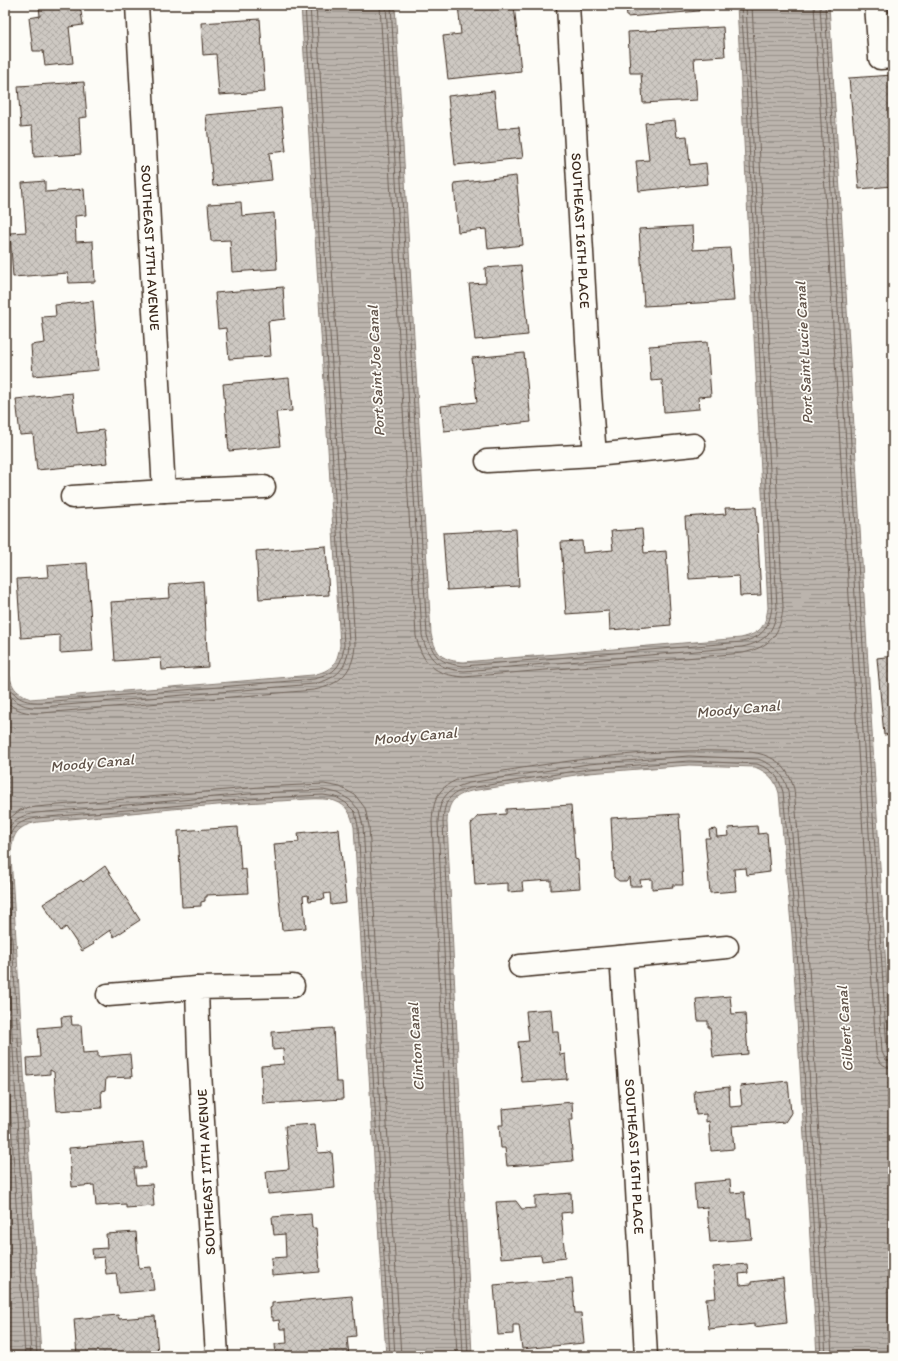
<svg xmlns="http://www.w3.org/2000/svg" width="898" height="1361" viewBox="0 0 898 1361" font-family="Itim,sans-serif">
<style>
.water{fill:url(#water-rules);stroke:#887d74}
.lines{fill:none;stroke-linecap:round;stroke-linejoin:round}
.shore{stroke:#6e6157;stroke-width:1}
.building{fill:url(#building-cross-hatch);stroke:#3b2a1e}
.minor-casing{stroke:#3b2a1e;stroke-width:25}
.minor{stroke:#fdfcf7;stroke-width:22}
.labels{text-anchor:middle;stroke-width:3.5;stroke-linejoin:round;paint-order:stroke}
.street-label{font-size:14px;fill:#3b2a1e;stroke:#fdfcf7}
.water-label{font-size:15px;font-style:italic;fill:#615349;stroke:#fdfcf7}
</style>
<defs>
<pattern id="water-rules" width="6" height="5" patternUnits="userSpaceOnUse"><rect width="6" height="5" fill="#bbb4ad"/><path d="M0 2.5h6" fill="none" stroke="#99938c"/></pattern>
<pattern id="building-cross-hatch" width="8" height="8" patternUnits="userSpaceOnUse"><rect width="8" height="8" fill="#cdc8c2"/><path d="M0 0l8 8M0 8l8-8" fill="none" stroke="#b1aca6"/></pattern>
</defs>
<rect width="100%" height="100%" fill="#fdfcf7"/>
<filter id="ink" filterUnits="userSpaceOnUse"><feTurbulence type="fractalNoise" baseFrequency=".025" numOctaves="2"/><feDisplacementMap in="SourceGraphic" scale="8" xChannelSelector="R" yChannelSelector="G"/><feConvolveMatrix kernelMatrix="1 2 1 2 8 2 1 2 1" color-interpolation-filters="sRGB"/></filter>
<g filter="url(#ink)">
<path class="water" d="M301,5h94l36,629c5,21 12,27 33,28l277,-24c20,-5 24,-11 27,-30l-31,-603h92l64,1081v270h-76l-25,-421 -13,-142c-4,-14 -10,-20 -24,-26l-66,-2 -100,8 -118,18c-18,5 -23,12 -24,31l25,534h-86l-32,-529c-3,-13 -6,-21 -19,-26 -13,-5 -43,0 -57,0 -80,4 -161,14 -240,21 -22,4 -26,13 -27,34l30,500h-36v-745c1,16 1,63 8,75 4,7 10,9 17,13l283,-24c19,-5 24,-10 27,-30z"/>
<g class="lines">
<path class="shore" d="M380,5l36,631c6,28 19,39 48,41l279,-24c27,-6 38,-19 40,-46l-31,-602
M386,5l36,630c6,25 16,34 42,36l278,-24c24,-5 33,-16 35,-40l-31,-602
M391,5l36,630c6,22 14,29 37,31l278,-24c21,-5 27,-14 30,-35l-27,-546 -4,-56
M814,5l62,1048c2,9 7,14 17,15
M820,5l62,1047 4,8 7,2
M825,5l62,1047 2,4 4,1
M5,674c6,21 14,29 37,28l272,-23c21,-5 28,-13 30,-34l-39,-640
M5,690c12,14 19,18 37,17l272,-23c24,-6 33,-15 35,-40l-39,-639
M5,700c10,11 22,14 37,13l272,-23c26,-5 40,-19 41,-46l-39,-639
M5,822l15,-12 16,-3 224,-20 64,-3 16,3 15,8 10,13 4,18 32,530
M5,834c8,-15 15,-18 31,-21l224,-20 63,-3 15,3 12,7 9,10 4,16 32,530
M5,914l26,442
M5,1016l20,340
M37,1356l-30,-500c1,-24 5,-34 30,-38l224,-20 62,-3 13,2 10,6 9,9 3,14 32,530
M457,1356l-25,-534c1,-26 9,-39 35,-45 84,-14 169,-28 254,-26 16,1 34,-1 48,6 15,6 21,18 25,32l13,144 25,423
M463,1356l-25,-534c1,-23 8,-33 31,-39l119,-19 101,-8 69,3c18,7 25,13 30,32l13,143 25,422
M468,1356l-25,-534c1,-21 6,-29 27,-34l118,-19 101,-8 68,3c16,6 21,11 26,28l13,142 25,422"/>
</g>
<path class="building" d="M39,5h41l3,20 -14,2 4,36 -28,3 -2,-15h-10l-4,-33 11,-2z
M458,5h56l7,66 -73,8 -5,-43 18,-2z
M626,5h73v6l-72,6z
M260,19l5,73 -46,3 -3,-41 -13,1 -2,-32z
M723,27l2,29 -31,2 3,42 -54,3 -2,-30h-11l-2,-41z
M893,75v111l-34,3 -10,-111z
M84,82l3,35 -8,1 2,36 -47,3 -2,-31 -11,1 -3,-41z
M494,91l4,38 21,-2 4,31 -68,7 -7,-69z
M281,108l5,43 -17,2 3,27 -59,6 -7,-71z
M675,120l2,17 10,-1 3,29 16,-2 2,21 -69,7 -3,-30 13,-1 -4,-37z
M516,176l7,69 -35,4 -2,-20 -28,3 -4,-49z
M45,181v11l39,-3 2,26 -11,1 1,26 17,-1 2,41 -26,1 -1,-10 -55,4 -3,-44 16,-1 -4,-49z
M241,202l1,14 32,-3 3,56 -45,3 -2,-32 -19,1 -3,-37z
M692,226l1,24 37,-2 4,53 -90,5 -5,-77z
M521,265l7,70 -53,5 -6,-56 17,-1 -1,-15z
M283,287l2,32 -17,2 3,35 -42,3 -3,-31 -8,1 -3,-36z
M93,301l6,69 -66,6 -2,-31 14,-2 -3,-26 14,-1 -1,-11z
M707,342l4,54 -13,1 1,12 -35,3 -2,-32 -11,1 -2,-35z
M524,353l7,69 -87,9 -3,-25 36,-4 -5,-44z
M289,378l3,33 -16,1 4,34 -51,5 -6,-67z
M72,393l5,40 27,-3 4,33 -71,7 -4,-36 -13,1 -4,-36z
M756,507l5,88 -21,1 -1,-20 -50,3 -4,-62 41,-3 -1,-6z
M516,529l3,57 -72,4 -4,-57z
M642,529l2,24 22,-2 5,74 -61,5 -1,-19 -43,3 -5,-72 21,-1 1,12 30,-3 -2,-19z
M326,546l3,49 -70,4 -3,-48z
M87,563l6,88 -33,2v-18l-39,3 -4,-59 31,-2 -1,-11z
M203,581l5,86 -46,3 -1,-12 -46,3 -4,-59 59,-4 -1,-14z
M893,656v78l-9,1 -7,-77z
M571,805l4,54 3,1 2,28 -29,2v-10l-29,2 1,9 -15,1v-9l-33,2 -4,-61 7,-8 28,-2v-5z
M679,814l4,71h-11l1,2 -21,2v-10l-12,1 1,6h-11l-1,-9 -3,4h-7l-5,-4 -3,-59z
M757,826l1,8 9,-1 3,39 -23,3 -1,-7 -12,1 2,22 -26,2 -5,-55h5l-1,-8 7,-1 1,8 12,-1 -1,-8z
M238,827l3,43 5,-1 2,24 -41,2v2h-2v4l-4,1v4l-19,1 -4,-76z
M339,829l7,74 -15,2 -1,-12 -6,1 1,5 -16,2 -1,-6 -5,1 3,32 -24,2 -8,-86 25,-2 -1,-9z
M105,866l35,54 -26,17 -4,-7 -17,12 1,2 -12,7 -16,-24 -5,4 -18,-27 38,-24 2,2z
M730,996l2,18 13,-1 3,41 -35,3 -3,-30h-2v-6h-10l-2,-22z
M551,1009l2,23h5l2,23 5,-1 2,25 -45,3 -4,-40 11,-1 -3,-30z
M71,1016l1,9h9l2,28 15,-1v5l32,-3 2,23 -26,1 -1,12 -4,1 1,17 -45,3 -3,-39 -4,-2v4l-22,2 -1,-18 13,-1 -2,-29 24,-2 -1,-9z
M333,1028l3,54h6l1,17 -80,5 -2,-38 23,-2 -1,-15 -10,1 -1,-18z
M788,1081l3,32 -6,9 -53,4 2,23 -23,2 -2,-30 -3,1v-8l-10,1 -2,-24 35,-4 1,20 12,-1 -2,-20z
M572,1102l1,18h-4l4,41 -66,5 -2,-18h-4l-2,-23h4l-1,-16z
M315,1124l3,29 14,-1 3,36 -67,6 -2,-23 23,-2 -4,-43z
M143,1142l3,26h-12l2,17 16,-1 2,22 -28,2v-4l-30,2 -2,-21 -22,2 -3,-39z
M730,1180l1,13 13,-1 3,26h3l2,21 -42,3 -3,-35 -11,1 -2,-25z
M571,1193l1,19 -11,1 4,45 -23,3 -1,-6 -40,3 -5,-56 20,-1 6,8 13,-1v-12z
M311,1214l1,14h4l4,44 -48,4 -1,-18 15,-1 -1,-23 -11,1 -2,-18z
M136,1232l3,36 12,-1 3,23 -35,3 -3,-20 -10,1 -2,-17 -11,1 -1,-9 15,-1 -1,-14z
M747,1264l1,9 -9,1 1,11 11,-1v-2l32,-4 4,45 -33,4v-3l-45,5 -3,-30 10,-1 -3,-31z
M572,1278l3,35h6l3,30 -62,6 -3,-24h-6v9l-15,1 -4,-50z
M352,1296l4,40 -9,1 2,19h-73l-1,-12 12,-1 -1,-14h-6l-1,-9 -6,1v-4h-2l-1,-9 2,-1v-4z
M118,1315l1,4 36,-3 3,38 -11,1 1,1h-71l-3,-37z"/>
<g class="lines">
<defs>
<g id="minor">
<path id="s1" d="M137,5l27,486 100,-4"/>
<path id="s2" d="M568,5l22,388 5,62 99,-10"/>
<path d="M876,5l4,53 13,-1"/>
<path d="M487,461l108,-6"/>
<path d="M72,497l92,-6"/>
<path id="s3" d="M621,957l14,195 11,204"/>
<path d="M520,966l207,-19"/>
<path d="M108,995l89,-7"/>
<path d="M217,1356l-18,-301 -2,-67 96,-2"/>
</g>
</defs>
<use href="#minor" class="minor-casing"/>
<use href="#minor" class="minor"/>
</g>
</g>
<g class="labels">
<g class="street-label">
<text dy="5" stroke="none"><textPath href="#s2" startOffset="226">SOUTHEAST 16TH PLACE</textPath></text>
<text dy="5" stroke="none"><textPath href="#s1" startOffset="243">SOUTHEAST 17TH AVENUE</textPath></text>
<text dy="5" stroke="none"><textPath href="#s3" startOffset="200">SOUTHEAST 16TH PLACE</textPath></text>
<text transform="translate(206 1172) rotate(-93)" y="5">SOUTHEAST 17TH AVENUE</text>
</g>
<g class="water-label">
<text transform="translate(804 353) rotate(-93)" y="5">Port Saint Lucie Canal</text>
<text transform="translate(376 371) rotate(-93)" y="5">Port Saint Joe Canal</text>
<text transform="translate(738 709) rotate(-5)" y="5">Moody Canal</text>
<text transform="translate(415 736) rotate(-5)" y="5">Moody Canal</text>
<text transform="translate(92 763) rotate(-5)" y="5">Moody Canal</text>
<text transform="translate(845 1029) rotate(-94)" y="5">Gilbert Canal</text>
<text transform="translate(416 1047) rotate(-94)" y="5">Clinton Canal</text>
</g>
</g>
<rect width="898" height="1361" fill="none" stroke="#fdfcf7" stroke-width="20"/>
<rect x="10" y="10" width="878" height="1341" fill="none" stroke="#3b2a1e" stroke-width="1.5" filter="url(#ink)"/>
</svg>
